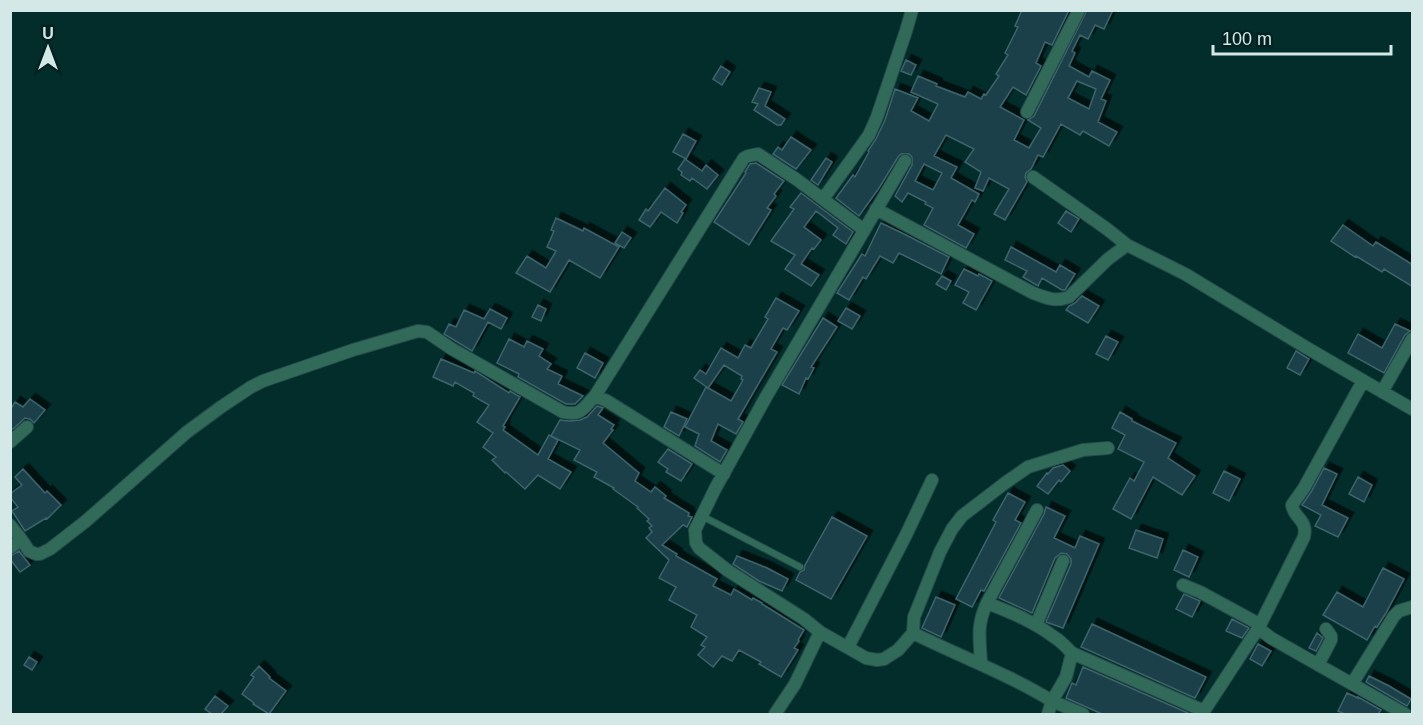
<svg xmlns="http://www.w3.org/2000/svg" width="1423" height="725" viewBox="0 0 1423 725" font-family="Helvetica,sans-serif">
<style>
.building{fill:#1b4148;stroke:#3e646c;stroke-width:1.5;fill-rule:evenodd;filter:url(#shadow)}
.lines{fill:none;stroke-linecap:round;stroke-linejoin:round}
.service-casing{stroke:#244b49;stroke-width:8}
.minor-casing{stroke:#244b49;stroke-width:14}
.service{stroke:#326a59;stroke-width:6}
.minor{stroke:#326a59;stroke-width:12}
</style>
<defs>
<filter id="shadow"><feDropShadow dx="5.5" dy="-5.5" stdDeviation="0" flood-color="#0009"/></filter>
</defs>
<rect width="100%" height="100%" fill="#022d2b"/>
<path class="building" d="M1022,10h47l-17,35 -7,-3 -9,21 5,3 -15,29 -13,-8 -13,20 24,13 -10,20 15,8 12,-20 -13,-8 6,-4 53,-106h26l-9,19 -9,-4 -7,14 -8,-4 -8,16 3,2 -6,13 20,11 3,-6 18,9 -9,19 5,2 -8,21 19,10 -8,14 -26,-15 -3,4 -19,-11 -18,33 -5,-2 -7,14 -5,4 -1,4 2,5 -22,38 -11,-6 15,-25 -20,-11 -6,13 -8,-3 6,-16 -16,-10 9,-13 -28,-14 -12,21 23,11 -6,11 28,16 -4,8 -3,-2 -14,25 16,9 -8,14 -42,-23 9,-17 -8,-4 1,-2 -18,-9 -6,9 -7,-6 17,-31v-8l-3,-3h-8l-3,3 -19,31 -20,28 -23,-18 17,-23 2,2 14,-25 -1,-1 8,-12 9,-19 10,-31 23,9 -7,13 18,10 9,-17 -27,-12 7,-16 19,8 -1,2 29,11 3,-5 13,7 3,-5 2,1 13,-19 -3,-2 12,-19 -3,-2 13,-26 -3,-1zM1077,81l19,8 -7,20 -21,-11zM924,164l18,9 -9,17 -18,-9z
M906,60l10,5 -5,10 -10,-4z
M721,66l9,6 -8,13 -9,-6z
M759,88l12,4 -6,14 20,13 -4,6h-4l-23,-15 4,-6 -6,-2z
M683,134l13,7 -10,18 -13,-7z
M791,137l20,13 -15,19 -23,-15 5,-7 4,3z
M826,158l6,4 -14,23 -7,-5z
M685,159l17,12 4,-6 12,10 -11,14 -15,-11 -2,3 -9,-6 1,-3 -4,-3z
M756,163l28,18 -10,13 2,2 -9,12 4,2 -22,35 -35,-23 32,-49 -1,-1 5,-8z
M665,188l21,17 -5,7 2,1 -6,10 -16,-11 -11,15 -11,-7 7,-11 2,2z
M801,193l52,39 -7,12 -13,-9 5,-7 -22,-17 -12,16 17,13 -7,9 -2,-1 -11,16 18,11 -8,11 -26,-17 10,-14 -24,-14 23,-32 -4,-2z
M1066,211l13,8 -8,13 -13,-9z
M556,218l27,13 1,-3 35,19 -19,31 -31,-18 -19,32 -34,-19 11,-17 19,12 10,-17 -9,-4 7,-16 -3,-1z
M881,223l23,11 45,23 -8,17 -42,-21 -6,10 -13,-7 -14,23 -3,-2 -14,23 -12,-7 25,-39 3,2z
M1343,225l30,21 3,-4 37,23v22l-29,-18 -2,3 -26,-16 -1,1 -24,-16z
M622,232l9,6 -7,10 -9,-5z
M1011,247l45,25 4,-7 15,9 -10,16h-3l-20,-12 -4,8 -15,-9 4,-6 -22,-11z
M964,269l14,7 1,-2 13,7 -16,29 -13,-7 6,-11 -14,-7z
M942,276l9,5 -5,9 -10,-6z
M1082,296l17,10 -11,17 -22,-13 3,-4 6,-3z
M776,298l23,13 -12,19 -4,-2 -12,21 6,3 -39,67 5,3 -7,12 -18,-10 -7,17 16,9 -7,12 -25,-16 4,-12 -14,-7 21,-40 2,1 -14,-10 6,-8 6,4 15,-26 17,10 7,-13 6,3 17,-29 -3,-2zM724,365l18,11 -1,3 2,1 -12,21 -23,-13z
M538,305l8,4 -5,12 -9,-4z
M846,308l14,8 -8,13 -14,-8z
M490,309l17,9 -6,11 -13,-7 -16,29 -28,-17 5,-10 7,3 8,-17 20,9z
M823,318l14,9 -26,40 3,1 -6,11 -2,-1 -7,16 -17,-9z
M1395,324l15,7 -5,4 -21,38 -36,-20 10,-19 24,14z
M1106,336l12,6 -10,18 -12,-6z
M509,339l15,8 3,-6 16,8 -4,7 12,8 -4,5 15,7 -4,8 25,12 -8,8h-9l-48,-27 1,-3 -22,-11z
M1296,351l13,8 -9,16 -13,-7z
M585,353l18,10 -8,15 -18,-10z
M441,359l33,14 1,-2 34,22 1,-2 10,6 -17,29 2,1 -2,3 35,25 11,-20 9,5 -10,19 23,13 -11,17 -22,-14 -13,14 -19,-17 -1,1 -13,-13 4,-3 -13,-10 10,-14 -16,-11 12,-17 -16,-9 1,-3 -19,-11 -2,4 -20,-9z
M30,399l15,11 -11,13 -4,-4 -5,-1 -12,11 -3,-1v-18l5,-8 8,5z
M597,406l6,2 -5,7 16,10 -3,4 2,1 -10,13 36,30 -4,8 16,11 4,-5 11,9 -2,2 25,15 -1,3 4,1 -5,10 -4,-2 -21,20 15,9 -1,2 41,23 -4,7 18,9 3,-6 18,11 1,-2 9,5v1l42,26 -6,10 1,1 -5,7 4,2 -17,27 -22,-13 2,-2 -22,-12 -7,11 -10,-5 -9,11 -15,-12 7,-8 -4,-2 6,-8 -16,-10 6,-12 -28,-15 7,-13 -17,-9 10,-18 -23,-22 6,-6 -3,-4 3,-2 -5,-5 2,-2 -12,-11 1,-1 -25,-18 1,-1 -20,-11 3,-5 -23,-12 6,-10 -29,-14 9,-16 9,1 11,-1 7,-3z
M671,412l16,7 -8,17 -15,-9z
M1120,412l12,7v2l44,22 -8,15 27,18 -13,19 -29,-18 -22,42 -18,-10 17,-31 4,3 10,-19 -26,-13 7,-14 -13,-7z
M668,449l24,15 -11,17 -15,-9 2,-3 -10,-7z
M1063,465l7,6 -9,11 -2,-2 -11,14 -11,-8 10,-13 1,1 5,-6z
M1324,468l13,6 -15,31 26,13 -10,19 -23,-11 6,-11 -19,-10 9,-13z
M23,469l22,24 2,-2 14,14 -14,14 -1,-1 -21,13 -13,-20 6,-4 -8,-10v-3l12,-9 -7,-8z
M1224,471l16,8 -11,22 -16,-8z
M1358,477l14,8 -8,17 -15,-8z
M1008,493l17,9 -10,18 6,3 -37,68 -3,-1 -9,17 -16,-8 40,-77 -3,-2z
M1046,507l19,9 -11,22 21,10 5,-12 19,8 -36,84 -17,-6 25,-58v-5l-4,-5 -6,-1 -6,5 -23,55 -33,-15 45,-84z
M832,517l35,19 -36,63 -35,-19 4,-8 4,-2 1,-5z
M1136,530l27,9 -6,19 -28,-10z
M1183,550l15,7 -9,20 -15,-7z
M19,551l11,14 -10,7 -10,-13v-3z
M737,556l30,12 21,11 -6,12 -23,-10 -26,-17z
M1383,568l21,11 -18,34 -9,14 -2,-1 -8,14 -44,-25 14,-23 26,15z
M1184,594l16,7 -8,16 -16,-8z
M936,597l19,8 -14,32 -19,-9z
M1232,619l17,9 -7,10 -16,-7z
M1092,624l114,53 -11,21 -114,-51z
M1317,633l6,5 -7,13 -7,-3z
M1258,644l13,7 -9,15 -12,-7z
M29,657l8,5 -5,8 -8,-5z
M259,666l11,11 -1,1 17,13 -17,23 -16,-10 1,-1 -12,-9 12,-17 -3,-2z
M1083,667l105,46v1h-86l-36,-16 6,-15 4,2z
M1369,676l20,10 22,13 -4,7 -41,-24z
M1347,693l11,5v-1l23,13 -3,4h-33l-7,-3z
M215,696l13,10 -7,8h-9l-7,-5z"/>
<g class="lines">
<defs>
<path id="service" d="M702,516l98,51"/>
<path id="minor" d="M1027,112l52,-102
M1033,177l74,52 20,16
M823,199l46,-64 8,-18 29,-86 6,-21
M876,209l157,84c13,5 23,9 36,4l39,-38 19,-14 58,29 122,74 105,61
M1382,392l30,-53
M595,396l149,-238 4,-2 10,-2 38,25 68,51
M10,442l17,-15
M10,525l11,14
M10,548l11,-9 8,12 7,3h4l10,-5 36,-28 101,-89 34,-25 30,-20 12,-6 90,-31 65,-19 9,1 25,17 111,63c19,4 19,-3 32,-16l12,5 117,73
M1183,585l17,7 48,26 9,5 5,8 9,7 134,76
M987,603l50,-93
M1036,625l27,-64
M820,632l-16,-13 -77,-49 -28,-22 -3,-5 -1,-13 20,-41 51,-92 139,-236
M913,633l1,-16 26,-65 12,-23 10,-13 43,-33 23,-16 55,-17 25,-2
M848,647l58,-112 26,-55
M1072,653l132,58
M981,664c-1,-25 -5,-38 6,-61 23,9 46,18 67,34 7,4 12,10 18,16l-6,24 -14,24 31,13
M1318,665l13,-25v-4l-5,-7
M1352,684l42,-68 5,-5 13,-4
M775,714l20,-30 25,-52 46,26 11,2 7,-1 14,-9 15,-17c46,23 95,41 139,68l-4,13
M1202,714l57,-87 45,-90c4,-18 -10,-18 -12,-32l12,-17 59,-107"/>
</defs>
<use href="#service" class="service-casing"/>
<use href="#minor" class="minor-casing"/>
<use href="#service" class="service"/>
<use href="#minor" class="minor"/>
</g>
<rect width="1423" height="725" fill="none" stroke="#d4e9e7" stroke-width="24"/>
<g transform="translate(48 48)" stroke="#032120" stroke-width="4.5" paint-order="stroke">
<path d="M0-4.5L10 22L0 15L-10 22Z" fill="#d4e9e7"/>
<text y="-9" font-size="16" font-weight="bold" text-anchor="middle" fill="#d4e9e7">U</text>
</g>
<path d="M1213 45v9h178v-9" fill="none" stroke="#d4e9e7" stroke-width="3"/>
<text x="1222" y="45" font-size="18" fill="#d4e9e7" stroke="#032120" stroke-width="4.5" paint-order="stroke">100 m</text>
</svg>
